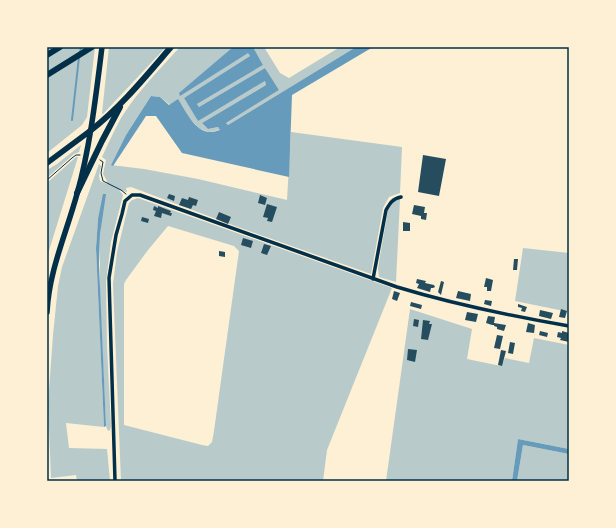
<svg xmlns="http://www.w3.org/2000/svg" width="616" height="528" viewBox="0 0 616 528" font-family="Cabin,sans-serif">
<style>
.green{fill:#b9caca;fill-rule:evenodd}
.water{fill:#669bbc}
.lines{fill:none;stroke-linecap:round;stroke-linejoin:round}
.stream{stroke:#669bbc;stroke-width:2}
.building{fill:#264d5e}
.path{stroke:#003049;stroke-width:1}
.minor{stroke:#003049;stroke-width:3.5}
.primary{stroke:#003049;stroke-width:5.5}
.motorway{stroke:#003049;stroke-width:6}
.neatline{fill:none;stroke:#003049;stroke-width:1.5}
</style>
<rect width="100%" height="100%" fill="#fdf0d5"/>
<path class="green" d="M47,47h48l-8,70 -5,8 -35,28z
M109,47h57l-63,67 -1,-1z
M180,47h53l-53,46 68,-41 2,4 -66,42 14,22 67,-39 1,4 -64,38 6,6 10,-2 2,3 -11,2 -9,-3 -7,-7 -33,-25 -9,-1 -25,39 -15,30 33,4 54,10 89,21 4,-68 111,15 -2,46 -11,4 -6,11 -12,66 -136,-48 -104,-39 -5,1 1,4 -8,-2 4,5 -12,47 -5,40 1,65 4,79 -1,4 -2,1 -2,-5 -6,-127v-65l1,-16 -3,1 -2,29 8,179 -38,-4 3,25 38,1 3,32h-33l-1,-6 -25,3 -3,-74 5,-69 5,-49 4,-19 37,-103 2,2 -2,10 1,5 7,3v-3l-4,-7 3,-14 -4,-3c6,-13 12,-26 19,-39 16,-26 39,-49 59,-71z
M253,47h11l16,26 9,5 51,-31h16l-128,78 -2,-2 53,-33 -14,-22 -66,39 -2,-3 66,-39z
M81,145l-2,7 -5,2 -27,24v-8l10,-6z
M76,157h2l-31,100v-74z
M138,198l254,90 -65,162 -4,31h-202l-8,-197 4,-32 12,-49 3,-3zM168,226l66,20 5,5 -25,180 -2,11 -4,4 -6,-1 -78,-20v-141l2,-4 22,-30z
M400,199l-4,83 -17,-5 -1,-9 10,-58 4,-9z
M523,248l46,5v59l-54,-11z
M410,309l62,20 -5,30 34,7 4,-8 24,5 5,-25 35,7v104l-51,-10 -6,42h-126z
M523,445l46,9v27h-52z"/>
<path class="water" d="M233,47h20l10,18 -66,39 2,3 66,-39 14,22 -53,33 2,2 128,-78h17l-81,48 -3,82 -107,-24 -26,-37h-10l-33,50 -2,-1 15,-30 25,-39 9,1 9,8 9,-6c7,11 17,33 32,33 3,0 7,-1 10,-2l-2,-3 -10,2 -6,-6 64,-38 -1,-4 -67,40 -14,-23 66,-42 -2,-3 -68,43 -1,-3z
M103,194h3l-6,40 -1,30 7,162 -2,1 -8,-179 2,-29z
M518,439l51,10v5l-46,-9 -6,36h-5z"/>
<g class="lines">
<path class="stream" d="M80,53l1,-6
M72,120l7,-63"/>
</g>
<path class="building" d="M423,155l23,4 -7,37 -21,-4z
M169,194l6,2 -1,5 -7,-3z
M260,195l7,3 -2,7 -7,-2z
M189,197l9,3 -2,6 -3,-1 -2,4 -12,-4 3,-7 6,2z
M267,204l10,3 -5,15 -5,-1 1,-3 -5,-1z
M414,205l11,2 -1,6h3l-1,7 -5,-1v-3l-9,-2z
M154,206l4,2v-2l13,5 -1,2h2l-1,3 -9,-3 -1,5 -7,-2 2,-5 -3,-1z
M219,212l12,5 -3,7 -12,-5z
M142,217l7,2 -1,4 -7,-2z
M403,222l7,1v8h-7z
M243,238l10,3 -2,7 -10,-3z
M264,244l7,2 -4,9 -6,-2z
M219,251l6,1v5l-6,-1z
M514,259h4l-1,11h-4z
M486,278l7,2 -2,11h-4v-4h-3z
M417,279l9,2 -1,2 9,2 1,2 -2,1h-2l-1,4 -13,-4 2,-4 -3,-1z
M441,281l3,1 -3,13 -3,-3z
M394,291l6,2 -3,8 -5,-2z
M458,291l13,3 -1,7 -14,-3z
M485,300l7,1 -1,5 -7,-2z
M411,302l11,3 -1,4 -11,-3z
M518,304l9,3 -2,5 -4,-1 1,-3 -4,-1z
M561,309l6,2 -2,7 -6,-1z
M540,310l13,3 -2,6 -12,-3z
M467,312l11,2 -2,8 -11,-2z
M488,316l7,1 -1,6 12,2 -2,6 -7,-2v-2l-3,-1v-1h-2l-6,-2z
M414,319l5,1 -1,7 -5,-1z
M423,320l7,1 -1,3h3l-4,16 -7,-1z
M528,323l7,2 -1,8 -8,-1z
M540,331l8,2 -1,4 -8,-2z
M562,331l7,2v9l-9,-2 1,-2 -4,-1 1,-5 4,1z
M497,335l6,1 -3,13 -6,-1z
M510,342l5,1 -2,11 -5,-1z
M408,349l9,1 -2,12 -8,-2z
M501,350l5,1 -4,15 -4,-1z"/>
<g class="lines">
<path class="path" d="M100,160l3,2 -2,11 2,8 18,9 5,4
M47,180l25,-22 4,-3h4"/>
<path class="minor" d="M373,279l13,-69c4,-7 6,-11 15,-13
M115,481l-6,-203 7,-43 6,-21 3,-13 7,-6h8l257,92c56,17 114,29 172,39"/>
<path class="primary" d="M47,163l43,-32
M47,312c2,-41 19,-78 30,-118 13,-46 19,-99 25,-147"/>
<path class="motorway" d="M47,55l13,-8
M47,75l45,-28
M90,131c31,-24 56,-55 81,-84
M77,193l25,-52 18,-34"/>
</g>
<rect width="616" height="528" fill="none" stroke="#fdf0d5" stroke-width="96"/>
<rect x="48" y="48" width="520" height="432" class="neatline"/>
</svg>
